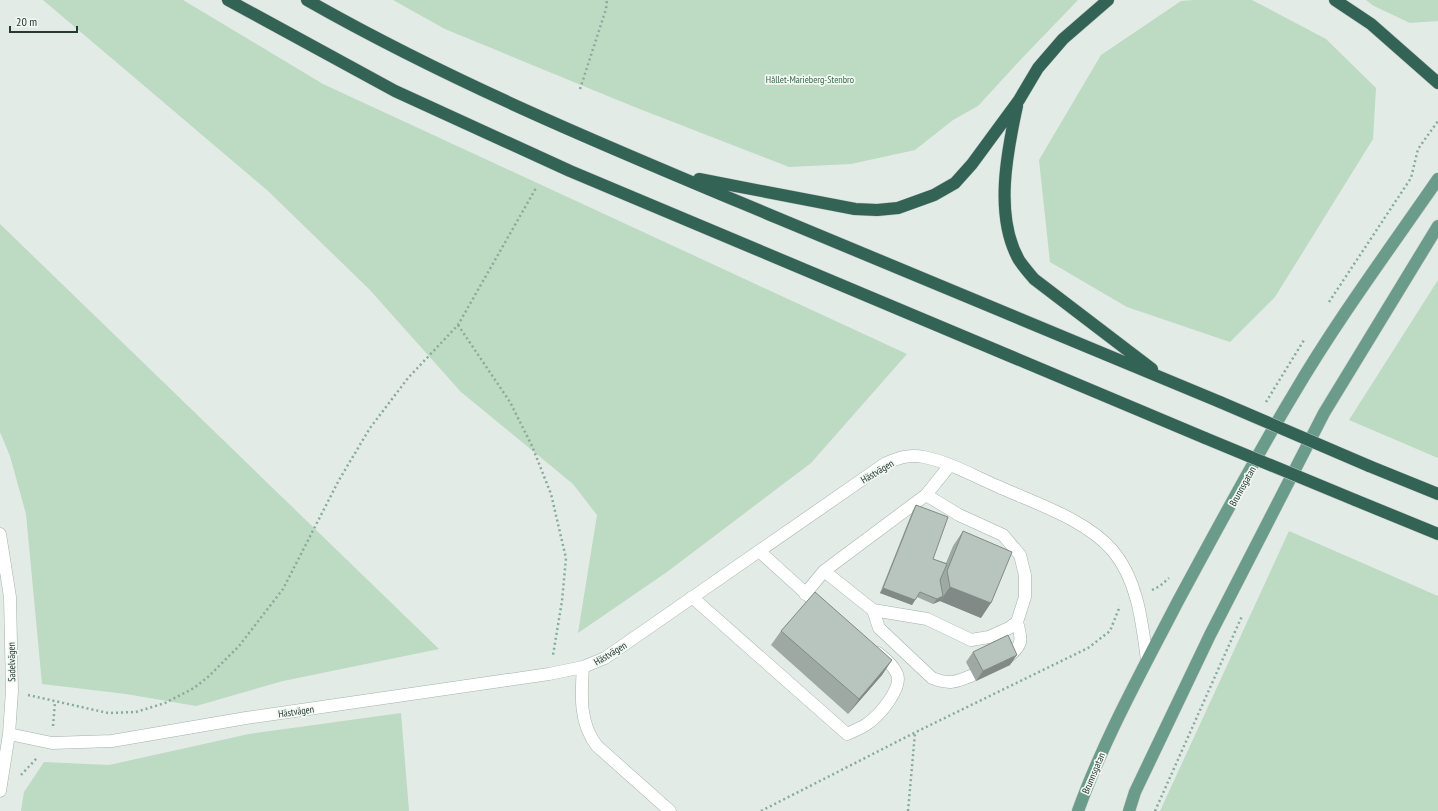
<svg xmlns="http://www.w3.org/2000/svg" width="1438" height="811" viewBox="0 0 1438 811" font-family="'PT Sans Narrow',sans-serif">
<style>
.green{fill:#bddac2}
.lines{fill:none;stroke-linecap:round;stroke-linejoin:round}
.minor-casing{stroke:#a5b2ac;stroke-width:13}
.major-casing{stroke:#c2c8c6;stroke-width:13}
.highway-casing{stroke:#c2c8c6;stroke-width:13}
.path{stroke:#86ab9c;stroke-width:2.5;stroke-dasharray:2 3;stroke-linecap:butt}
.minor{stroke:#fff;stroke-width:12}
.major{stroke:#6b9b8b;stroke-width:12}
.highway{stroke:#336355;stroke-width:12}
.highway-bridge-casing{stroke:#c2c8c6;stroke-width:13;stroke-linecap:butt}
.highway-bridge{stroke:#336355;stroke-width:12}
.wall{fill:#9ea9a4}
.shaded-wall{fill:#818a86}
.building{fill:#b8c5bf;stroke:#818a86}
.labels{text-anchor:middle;stroke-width:3.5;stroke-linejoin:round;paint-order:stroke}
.park-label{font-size:10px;fill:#326c44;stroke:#f2f7f4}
.street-label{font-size:10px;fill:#243a32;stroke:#f2f7f4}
</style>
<rect width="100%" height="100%" fill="#e2ebe6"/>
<path class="green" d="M43,0h140l140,84 584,270 -96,109 -144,109 -89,61 19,-118 -24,-31 -112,-92 -92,-103 -101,-98z
M393,0h685l-53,55 -47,51 -25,14 -38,30 -64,14 -62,3 -157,-61 -187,-77z
M1194,0h58l74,39 50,49 -3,51 -98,158 -45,45 -103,-35 -77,-45 -11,-102 62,-105 80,-54z
M1366,0h72v21l-28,2 -36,-17z
M0,224l439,425 -156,32 -87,25 -70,-12 -84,-10 -16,-170 -16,-58 -10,-24z
M1438,280v178l-89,-38z
M1289,531l149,65v215h-278z
M401,713l8,98h-388l3,-19 20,-30 65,3 140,-31z"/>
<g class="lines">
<defs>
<path id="minor" d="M0,534l10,63 2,94 -3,43 -9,57
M759,551l63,57
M824,571l49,39 54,9 44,21 18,-3 20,-9 8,-6 8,-25v-22l-5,-20 -17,-20 -44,-20 -33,-20
M805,594l19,-23 102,-76 24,-30
M692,597l155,137c7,-3 14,-6 20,-10 12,-8 36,-36 30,-50 -4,-9 -11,-15 -19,-21
M873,610l6,18 53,50c18,7 24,4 41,-3
M1007,658c15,-13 16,-16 10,-36
M583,667c-2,28 -4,56 14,79l73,65
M9,734l43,9 60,-2 134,-23 303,-44 34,-7 22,-9 281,-195c13,-5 23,-9 38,-6 25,5 50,19 73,29 37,17 89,33 116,65 25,30 29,72 34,109"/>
<path id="major" d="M1078,811c26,-72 64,-140 99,-208 38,-70 75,-140 116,-208 44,-75 96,-145 145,-216
M1129,811l6,-19 75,-157 114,-222 114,-187"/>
<path id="highway" d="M228,0l167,91 175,80 635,267
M307,0c151,86 313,152 473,219 147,61 293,122 440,183
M1335,0l36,24 67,59
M1017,106c-10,46 -23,110 2,154 4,6 10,13 15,19l118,90
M699,179l156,30 22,1 21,-2 36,-13 21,-12 17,-19 47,-64 19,-32 25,-29 45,-39
M1369,466l69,28
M1355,500l83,34"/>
</defs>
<use href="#minor" class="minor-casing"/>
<use href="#major" class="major-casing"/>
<use href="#highway" class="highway-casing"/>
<path class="path" d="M580,89l26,-80 1,-9
M1329,302l82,-124 7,-29 20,-28
M458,325l52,77 22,44 19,48 15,64 -4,43 -9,54
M1266,402l38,-62
M1152,590l8,-4 9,-8
M28,695l80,18 28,-1 29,-9 29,-15 14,-11 31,-31 44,-57 56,-109 31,-52 38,-50 50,-53 78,-137
M53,726l2,-24
M21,775l16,-17
M761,811l155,-79 172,-84 22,-17 10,-25
M908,811l7,-78
M1155,811l87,-195"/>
<use href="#minor" class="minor"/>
<use href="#major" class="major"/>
<use href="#highway" class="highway"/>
<defs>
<path id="highway-bridge" d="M1220,402l149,64
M1205,438l150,62"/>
</defs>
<use href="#highway-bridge" class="highway-bridge-casing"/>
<use href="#highway-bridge" class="highway-bridge"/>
</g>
<path class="wall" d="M916,505l17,54 13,4 7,-17 10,-15 18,87 -41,-17 -7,3 -16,-7 -5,8 -32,-12 33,-83z
M781,631l111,29 -10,15 -34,39 -77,-69z
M973,652l37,13 -34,16 -10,-19z"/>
<path class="shaded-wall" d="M950,587l41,16 -10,15 -41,-17z
M883,588l32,12 -3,5 -32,-12z
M943,596l-3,5 -7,3 4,-5z
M1017,655l-7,10 -34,16 7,-10z
M892,660l-10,15 -34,39 11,-15z"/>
<path class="building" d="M916,505l32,12 -15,42 14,5 -7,16 3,16 -6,3 -17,-7 -5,8 -32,-12z
M963,531l49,21 -21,51 -41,-16 -3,-16z
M815,592l77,68 -33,39 -78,-68z
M1008,635l9,20 -34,16 -10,-19z"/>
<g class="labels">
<g class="park-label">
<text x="810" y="83">Hållet-Marieberg-Stenbro</text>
</g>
<g class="street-label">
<text transform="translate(877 471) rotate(-31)" y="4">Hästvägen</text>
<text transform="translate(1242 486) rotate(-61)" y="4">Brunnsgatan</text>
<text transform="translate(610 653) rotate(-31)" y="4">Hästvägen</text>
<text transform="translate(11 662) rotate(-91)" y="4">Sadelvägen</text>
<text transform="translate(296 711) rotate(-8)" y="4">Hästvägen</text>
<text transform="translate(1093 773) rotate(-67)" y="4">Brunnsgatan</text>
</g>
</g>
<path d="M10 26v6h67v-6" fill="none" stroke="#243a32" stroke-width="2"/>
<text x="16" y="26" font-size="12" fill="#243a32" stroke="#f2f7f4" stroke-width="3" paint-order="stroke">20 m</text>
</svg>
